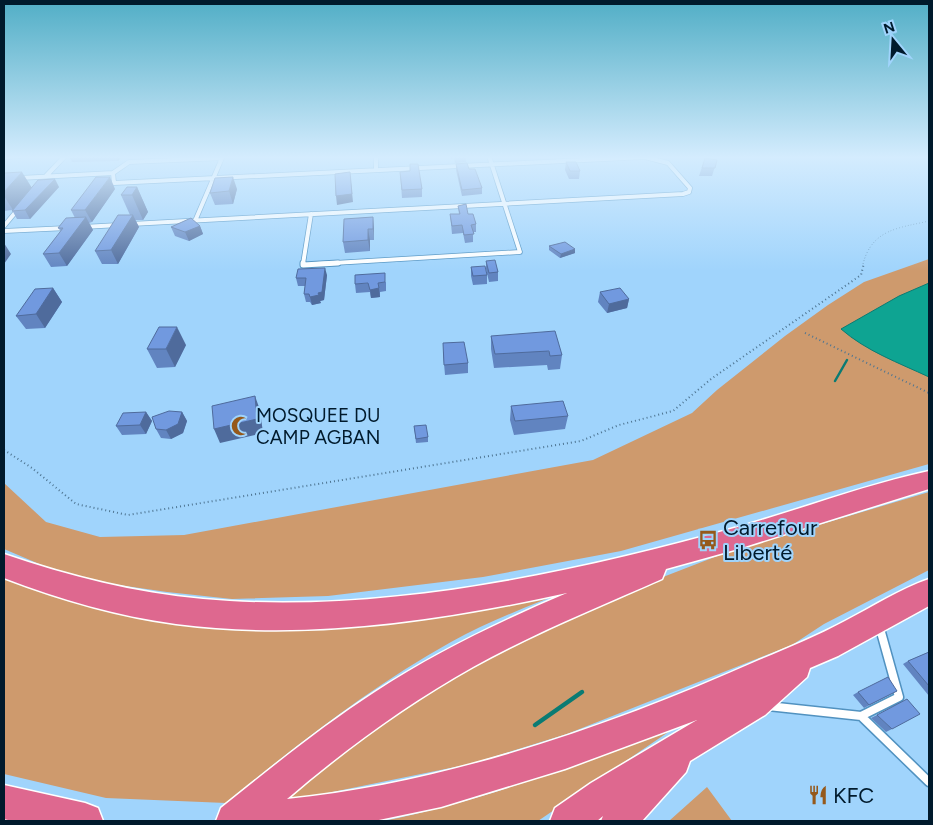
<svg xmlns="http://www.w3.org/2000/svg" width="933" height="825" viewBox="0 0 933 825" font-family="Figtree,sans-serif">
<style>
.green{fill:#ce9a6d}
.water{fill:#0ea492;stroke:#0a7b73}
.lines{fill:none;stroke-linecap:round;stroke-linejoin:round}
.stream-far1{stroke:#0a7b73;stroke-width:2.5}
.stream{stroke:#0a7b73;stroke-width:4.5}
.lane-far2-casing{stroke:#5192c0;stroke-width:5.5}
.lane-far1-casing{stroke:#5192c0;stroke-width:7}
.lane-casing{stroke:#5192c0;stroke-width:11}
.highway-casing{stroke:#fff;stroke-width:3}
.path-far1{stroke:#4e7592;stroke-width:1;stroke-dasharray:0.5 2.5;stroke-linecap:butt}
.path{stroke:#4e7592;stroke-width:2;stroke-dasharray:1 3;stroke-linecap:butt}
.lane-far2{stroke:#fff;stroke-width:4}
.lane-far1{stroke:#fff;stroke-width:5}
.lane{stroke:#fff;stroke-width:8}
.highway{fill:#de688f;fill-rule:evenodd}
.wall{fill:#6184c0}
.shaded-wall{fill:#4f6b9c}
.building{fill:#7199df;stroke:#4f6b9c}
.labels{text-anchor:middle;stroke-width:4;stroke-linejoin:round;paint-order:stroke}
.poi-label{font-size:19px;fill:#001a2c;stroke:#a0d4fc;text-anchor:start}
.near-poi-label{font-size:22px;fill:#001a2c;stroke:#a0d4fc;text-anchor:start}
</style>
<rect width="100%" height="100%" fill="#a0d4fc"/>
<path class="green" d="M929,259v205l-308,87 -138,26 -155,19 -96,3 -65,-7 -62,-9 -54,-14 -47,-20v-66l42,39 54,15 84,-2 409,-75 99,-47 25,-23 68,-54 43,-31 36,-23z
M929,492v78l-105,54 -32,21 -225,89 -97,30 -162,33 -29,3 108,-88 196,-104 142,-55z
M4,576c47,21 96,31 147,41l425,-30c-42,17 -85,33 -125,55 -81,45 -153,102 -225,161l-120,-5 -102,-24z
M683,722l-145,99h-155c105,-21 202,-59 300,-99z
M707,787l25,34h-63z"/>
<path class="water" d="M929,283v94c-30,-14 -63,-26 -88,-48l58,-33z"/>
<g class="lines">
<path class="stream-far1" d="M835,381l12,-21"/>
<path class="stream" d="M535,725l47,-33"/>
<defs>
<path id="lane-far2" d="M376,156v14
M4,157l16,-1
M113,173l16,-11 93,-4 -27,63
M46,176l19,-20
M20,178l93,-5 1,10 531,-26 23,6 22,25 -1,4 -6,2 -552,30
M4,226l15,-18
M83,227l36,-2
M4,231l63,-3
M303,264l8,-50
M317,264l203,-12 -31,-96"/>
<path id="lane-far1" d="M303,263v2l35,-2"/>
<path id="lane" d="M768,706l93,10 38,-19 -20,-72
M861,716l68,66"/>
<path id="highway" d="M929,471v18l-191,60 -72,20 -4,10c-63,28 -128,54 -189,88 -66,37 -129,83 -186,132 160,-16 326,-74 472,-139 29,-12 58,-24 86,-39 27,-14 55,-32 84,-42v27l-91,50 -28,12 -3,9 -42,38 -75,46 -4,11 -44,49h-41l2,-5 -6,5h-47l5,-13 36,-25 106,-63 -132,49 -124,38 -67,14h-158l5,-13c50,-40 100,-81 154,-116 61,-40 126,-71 192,-99 -127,28 -261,48 -391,31 -59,-8 -117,-25 -172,-46v-24c64,22 131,39 199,45 174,16 367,-25 535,-72 64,-18 126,-42 191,-56z
M4,785l81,18 13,5 5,13h-91l-8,-2z"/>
</defs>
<use href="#lane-far2" class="lane-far2-casing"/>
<use href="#lane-far1" class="lane-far1-casing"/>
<use href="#lane" class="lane-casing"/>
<use href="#highway" class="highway-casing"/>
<path class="path-far1" d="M863,264c9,-35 36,-36 66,-43"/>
<path class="path" d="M805,333l124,60
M4,450l28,18 44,36 52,11 453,-74 38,-16 54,-14 38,-32 150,-104 3,-12"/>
<use href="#lane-far2" class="lane-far2"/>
<use href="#lane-far1" class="lane-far1"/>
<use href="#lane" class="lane"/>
<use href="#highway" class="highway"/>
</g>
<path class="wall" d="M72,156h50l-4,5 -46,1 -2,-4z
M450,156h28v1l-12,1v4l-11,1 -1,-5 -3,1z
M705,158l12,2 -5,16h-13z
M566,162l14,9 -1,8h-10l-4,-9z
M456,164l13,5 13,19v6l-20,2 -6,-26z
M400,172l22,17v8l-20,1z
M4,173l27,14h28l-29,32h-13l-5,-9 -8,1z
M137,187l11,25 -5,8h-8l4,7 -21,37h-16l-7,-13 35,-36 -9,-20z
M115,189l-23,33 -3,1 4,7 -26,36 -16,1 -8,-13 18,-23 -3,-3 17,-10 -4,-8z
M237,189l-4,15 -18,1 -5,-12z
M458,206l10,8 8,10v8h-3v10l-8,1 -2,-10 -11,1 -2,-20h9z
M373,217l1,23h-4v11l-25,2 -2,-11z
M200,226l3,8 -14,7 -14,-5 -4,-9z
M549,246l26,3v4l-15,5 -11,-8z
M486,261l12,11v9l-9,1 -3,-13z
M471,267l16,8v9l-14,1 -2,-9z
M327,275l-3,25 -4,1 1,2 -9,2 -2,-3h-4l-2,-8 1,-8h-7l-2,-8z
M386,282v9l-6,1v5l-9,1 -1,-6 -14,1 -1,-9z
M53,288l9,14 -17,26 -19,1 -10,-13z
M600,292l29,7 -2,9 -20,5 -9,-11z
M491,336l71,19 -2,14 -12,1 -1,-5 -53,3 -3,-19z
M186,345l-11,22 -18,1 -10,-19z
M443,352l25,11v10l-23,2z
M511,406l57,10 -3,13 -51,6 -4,-15z
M146,412l6,9 -6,13 -24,1 -6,-9z
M182,412l5,9 -4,12 -12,6 -10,-1 -5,-9z
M414,426l14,11v5l-12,1z
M929,652v44l-26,-32 5,-3z
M897,691l-33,17 -11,-13 5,-3z
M877,715l15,14 -6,3 -15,-14z"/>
<path class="shaded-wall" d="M117,156h5l-4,5 -1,-4z
M22,172l10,16 -19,22 -9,-14v-4z
M350,172l3,30 -16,3 -1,-9z
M110,177l5,12 -23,33 -7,-12z
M233,177l4,12 -4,15 -4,-13z
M55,179l4,8 -29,32 -5,-9z
M137,187l11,25 -5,8 -11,-25z
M133,215l6,12 -21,37 -7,-14z
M86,217l7,13 -26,36 -8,-13z
M373,217l1,11v12l-1,-11z
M200,226l3,8 -14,7 -4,-9z
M368,229l2,11v11l-2,-11z
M4,243l7,11 -7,10z
M575,249v4l-15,5 1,-4z
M325,268l2,7 -3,25 -4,1 1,2 -9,2 -2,-8 8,-4z
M53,288l9,14 -17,26 -9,-14z
M379,288l1,9 -9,1 -1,-8z
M629,299l-2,9 -20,5 2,-9z
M177,327l9,18 -11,22 -9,-18z
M255,396l5,14 3,23 -43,10 -6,-14z
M146,412l6,9 -6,13 -6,-9z
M182,412l5,9 -4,12 -12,6 -5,-9z"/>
<path class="building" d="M72,156h45v1l-47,1z
M705,158l12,2 -2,8h-13z
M566,162h10l4,9h-10z
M467,163l2,6h6l7,19 -20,2 -6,-26z
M410,164h8l4,25 -20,1 -2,-18 10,-1z
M22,172l-18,20v-19z
M350,172l2,22 -16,2 -1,-22z
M96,177h14l-25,33h-14z
M233,177l-4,14 -19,2 5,-15z
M55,179l-30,31 -13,1 26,-31z
M127,187h10l-5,8h-11z
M466,204l2,10h5l3,10 -5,1 3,9 -10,1 -2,-10 -10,1 -2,-12h10l-2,-8z
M118,215h15l-22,35 -16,1z
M86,217l-27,36 -16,1 20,-26h-5l8,-10z
M373,217v12h-5v11l-25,2 1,-23z
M191,218l9,8 -15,6 -14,-5z
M565,242l10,7 -14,5 -12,-8z
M495,260l3,12 -9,1 -3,-12z
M485,266l2,9 -14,1 -2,-9z
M325,268l-3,24 -4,1 1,2 -9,2 -1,-3h-5l2,-16h-10l2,-9z
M385,273v9l-7,1 1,5 -9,2 -2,-7 -13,1v-9z
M53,288l-17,26 -20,2 19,-27z
M620,288l9,11 -20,5 -9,-12z
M159,327h18l-11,22h-19z
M555,331l7,24 -12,1 -1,-5 -54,3 -4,-18z
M464,342l4,21 -24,2 -1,-22z
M255,396l2,23 -43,10 -2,-23z
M563,401l5,15 -53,5 -4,-15z
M169,411l13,1 -4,12 -12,6 -10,-1 -4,-12z
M146,412l-6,13 -24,1 7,-13z
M426,425l2,12 -12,2 -2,-13z
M929,652v34l-21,-25z
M888,677l9,14 -28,14 -11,-13z
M907,699l13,15 -28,15 -15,-14z"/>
<linearGradient id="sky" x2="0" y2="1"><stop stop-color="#51aec6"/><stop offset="0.58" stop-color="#d4ecfe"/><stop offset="1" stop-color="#d4ecfe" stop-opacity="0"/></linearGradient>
<rect width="933" height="271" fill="url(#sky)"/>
<defs>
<symbol id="mosque-bare" viewBox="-9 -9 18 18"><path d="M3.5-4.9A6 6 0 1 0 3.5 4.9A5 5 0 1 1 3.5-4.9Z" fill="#95591b" stroke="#a0d4fc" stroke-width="2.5" paint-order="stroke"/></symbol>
<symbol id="bus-bare" viewBox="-9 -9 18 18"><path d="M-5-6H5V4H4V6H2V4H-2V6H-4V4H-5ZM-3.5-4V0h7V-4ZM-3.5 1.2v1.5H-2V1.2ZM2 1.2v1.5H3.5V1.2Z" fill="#95591b" stroke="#a0d4fc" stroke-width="2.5" paint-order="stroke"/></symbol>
<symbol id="restaurant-bare" viewBox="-9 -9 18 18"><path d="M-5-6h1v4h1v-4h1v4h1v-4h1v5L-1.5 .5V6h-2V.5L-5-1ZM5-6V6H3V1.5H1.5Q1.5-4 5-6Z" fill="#95591b" stroke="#a0d4fc" stroke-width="2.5" paint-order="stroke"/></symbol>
</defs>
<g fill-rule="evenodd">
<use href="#mosque-bare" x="227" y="412" width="28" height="28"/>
<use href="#bus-bare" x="694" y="526" width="28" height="28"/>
<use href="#restaurant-bare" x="804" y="781" width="28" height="28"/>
</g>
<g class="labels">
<g class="poi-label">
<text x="256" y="422">MOSQUEE DU<tspan x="256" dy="22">CAMP AGBAN</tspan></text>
</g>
<g class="near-poi-label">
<text x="723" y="535">Carrefour<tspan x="723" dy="25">Liberté</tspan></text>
<text x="833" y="803">KFC</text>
</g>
</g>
<rect width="933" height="825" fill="none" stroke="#001a2c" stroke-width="10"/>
<g transform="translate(893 40) rotate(342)" stroke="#a0d4fc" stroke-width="4" paint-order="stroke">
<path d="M0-4L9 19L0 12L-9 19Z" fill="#001a2c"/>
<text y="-8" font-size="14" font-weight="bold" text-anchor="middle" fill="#001a2c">N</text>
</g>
</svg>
